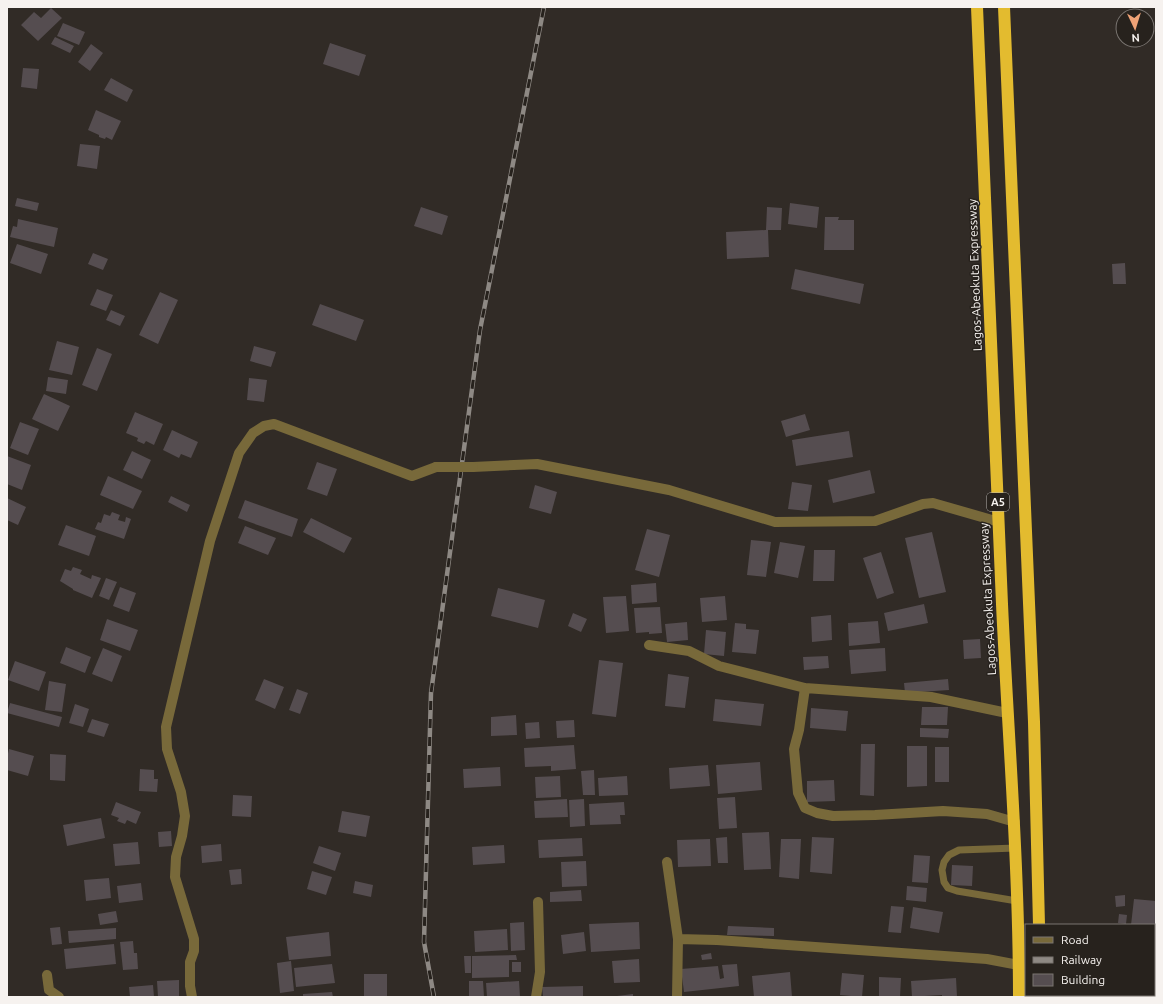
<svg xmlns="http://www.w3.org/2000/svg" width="1163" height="1004" viewBox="0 0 1163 1004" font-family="Ubuntu,sans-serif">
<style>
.building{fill:#554d50}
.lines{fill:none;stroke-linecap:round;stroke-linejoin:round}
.lane{stroke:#78693a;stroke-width:7}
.street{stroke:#78693a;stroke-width:10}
.highway{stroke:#e3bb2f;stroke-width:12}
.rail-casing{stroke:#8e8984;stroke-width:4.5}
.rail{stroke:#27221d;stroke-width:3;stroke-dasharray:9;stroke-linecap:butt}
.street-bridge{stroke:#78693a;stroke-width:10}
.labels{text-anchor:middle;stroke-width:3;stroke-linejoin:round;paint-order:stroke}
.shield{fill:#27221d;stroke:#b8b4b0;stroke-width:1}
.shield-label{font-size:11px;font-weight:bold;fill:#f6f2ef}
.street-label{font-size:12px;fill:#f6f2ef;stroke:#27221d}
</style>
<rect width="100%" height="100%" fill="#312b26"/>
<path class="building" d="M51,8l11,10 -24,23 -17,-16 13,-13 7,6z
M63,23l22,9 -6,13 -22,-9z
M55,37l19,9 -4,7 -19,-9z
M330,43l36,12 -7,21 -36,-12z
M91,44l12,9 -13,18 -12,-9z
M23,68l16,1 -2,20 -16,-2z
M111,78l22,12 -6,12 -23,-12z
M96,110l25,11 -9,19 -6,-3 -1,2 -6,-2v-2l-11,-5z
M80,144l20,2 -3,23 -20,-3z
M17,198l22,5 -2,8 -22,-5z
M790,203l29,4 -2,21 -29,-4z
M421,207l27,9 -6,19 -28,-9z
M767,207l15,1 -1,22h-13l1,27 -42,2 -1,-27 40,-2z
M825,217h14l-1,3h16v30h-30z
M18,219l40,9 -4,19 -44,-10 3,-11 4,1z
M17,244l31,10 -7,20 -31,-11z
M93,253l15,6 -5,11 -15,-6z
M1125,263l1,21h-13l-1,-20z
M795,269l69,15 -4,20 -69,-15z
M97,289l16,6 -7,16 -16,-6z
M160,292l18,8 -20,44 -19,-9z
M320,304l44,16 -8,21 -44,-16z
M111,310l14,6 -5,10 -14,-6z
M57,341l22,6 -7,28 -23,-5z
M254,346l22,6 -5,15 -21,-6z
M97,348l15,6 -15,37 -15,-6z
M48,377l20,3 -2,14 -20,-3z
M249,378l18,2 -3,22 -17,-2z
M44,394l26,12 -12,25 -26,-12z
M135,412l28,12 -9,21 -8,-4 -2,3 -7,-3 1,-3 -12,-5z
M805,414l5,16 -24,7 -5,-16z
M20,422l19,7 -11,26 -18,-7z
M172,430l26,12 -7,16 -10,-4 -2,4 -16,-8z
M849,431l4,26 -57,9 -4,-26z
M132,451l19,9 -9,19 -19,-9z
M7,456l24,9 -9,25 -15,-6z
M317,462l20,7 -10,27 -20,-7z
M870,470l5,23 -42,10 -5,-23z
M108,476l34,15 -9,18 -33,-14z
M792,482l20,3 -4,26 -20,-2z
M535,485l22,7 -6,22 -22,-6z
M171,496l19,9 -3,7 -19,-10z
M7,498l19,9 -8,18 -11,-5z
M245,500l53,19 -6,18 -54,-19z
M112,512l8,3 -2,5 7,2 1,-5 5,2 -7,20 -29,-10 3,-7 3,1 3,-9 6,2z
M311,518l41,20 -8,15 -41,-21z
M66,525l30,11 -7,20 -31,-11z
M245,526l31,12 -8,17 -30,-12z
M647,529l23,6 -11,42 -24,-7z
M932,532l14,60 -27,6 -14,-60z
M751,540l20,2 -5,35 -19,-2z
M780,542l25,4 -7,32 -24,-5z
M814,550h21l-1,31h-21z
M881,552l13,41 -17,6 -14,-41z
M73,567l9,3 -2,4 11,5 1,-4 9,3 -9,20 -19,-8v-1l-13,-8 5,-12 6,2z
M106,578l11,4 -8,18 -10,-4z
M656,583l1,19 -25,2 -1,-19z
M120,587l16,6 -7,19 -16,-6z
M498,588l47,12 -7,28 -47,-12z
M626,596l3,35 -23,2 -3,-36z
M725,596l2,24 -25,2 -2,-24z
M924,604l4,19 -40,8 -4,-18z
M660,607l2,26 -13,1v-2l-13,1 -2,-25z
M573,613l14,6 -6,13 -13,-6z
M831,615l1,25 -20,2 -1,-25z
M107,619l31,11 -8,21 -30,-11z
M878,621l2,22 -31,3 -1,-23z
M687,622l1,18 -21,2 -2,-18z
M735,623l11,1v5l13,1 -3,24 -24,-2z
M706,630l20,2 -2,24 -20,-2z
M980,639l1,19 -17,1 -1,-19z
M66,647l25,10 -6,16 -25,-10z
M103,648l19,8 -10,26 -20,-8z
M885,648l1,23 -35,3 -2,-24z
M828,656l1,12 -25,2 -1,-13z
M599,660l24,3 -7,54 -24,-3z
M15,661l31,11 -7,19 -31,-11z
M668,674l21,3 -4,31 -20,-2z
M264,679l20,8 -9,22 -20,-9z
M948,679l1,11 -44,3 -1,-10z
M49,681l17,3 -4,28 -17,-2z
M297,689l11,4 -8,21 -11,-4z
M715,699l49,5 -3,22 -48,-5z
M10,703l52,14 -3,10 -52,-14z
M75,704l14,5 -6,18 -14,-4z
M922,707h26l-1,18h-26z
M811,708l37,3 -2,20 -36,-3z
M516,715l1,20 -26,1v-19z
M92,719l17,5 -5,13 -17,-5z
M574,720l1,17 -18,1 -1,-17z
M539,722l1,16 -14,1 -1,-16z
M920,728l29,1 -1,9 -28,-1z
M861,744h14l-1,52 -14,-1z
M574,745l2,24 -25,2v-5l-26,1 -1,-19z
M907,746h20v40l-20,1z
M935,747h14v35h-14z
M9,749l25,7 -6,20 -21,-6v-12z
M50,754l16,1 -1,26 -15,-1z
M760,762l2,28 -44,4 -2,-29z
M708,765l2,21 -40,3 -1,-21z
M500,767l1,19 -37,2 -1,-19z
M140,769l14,1v9h4l-1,13 -18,-1z
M594,770l1,25h-12l-2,-24z
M560,776l1,21 -25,1 -1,-21z
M627,776l1,19 -29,1 -1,-18z
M834,780l1,21 -28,1v-21z
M233,795l19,1 -1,21 -19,-1z
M735,797l2,31 -18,1 -2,-31z
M567,799l1,18 -33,1 -1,-17z
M584,799l1,27 -15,1 -1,-27z
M116,802l25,10 -5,12 -9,-4 -2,4 -8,-3 2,-3 -8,-3z
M624,802l1,13h-5l1,9 -31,1 -1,-21z
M342,811l28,5 -4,21 -28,-5z
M101,818l4,20 -38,8 -4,-21z
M171,831l1,15 -13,1 -1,-15z
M769,832l2,37 -27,1 -2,-37z
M727,837l1,26h-10l-2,-25z
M812,837l22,1 -2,36 -22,-2z
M582,838l1,18 -44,2 -1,-18z
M710,839l1,27 -33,1 -1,-27z
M781,839h20l-2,40 -20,-2z
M138,842l2,22 -25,2 -2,-22z
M221,844l1,17 -20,2 -1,-17z
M504,845l1,18 -32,2 -1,-18z
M319,846l22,7 -6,18 -22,-8z
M914,855l16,1 -2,27 -16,-1z
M586,861l1,25 -25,1 -1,-25z
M952,865l21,1 -1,20 -21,-1z
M241,869l1,15 -11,1 -2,-15z
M312,871l20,6 -6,18 -19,-6z
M109,878l2,20 -25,3 -2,-21z
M355,881l18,4 -2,12 -18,-4z
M141,883l2,17 -24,3 -2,-17z
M907,886l20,2 -1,14 -20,-2z
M581,890l1,11 -32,1v-10z
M1125,895v11l-9,1 -1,-11z
M1134,899l22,2v27l-2,-1v-2h-23z
M891,906l13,1 -3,26 -13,-1z
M913,907l30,5 -4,21 -29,-5z
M116,911l2,11 -18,3 -2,-11z
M1119,914l8,1 -1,9 -8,-1z
M524,922l1,28 -14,1 -1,-28z
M639,922l1,27 -49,3 -2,-28z
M728,926l46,2v8l-47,-1z
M60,927l2,17 -10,1 -2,-17z
M116,928v11l-47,4 -1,-12z
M507,929l1,21 -33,2 -1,-21z
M329,932l2,24 -42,4 -3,-23z
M584,932l2,19 -23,3 -2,-19z
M133,941l1,12h3l1,16 -15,1 -3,-28z
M114,944l2,20 -50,5 -2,-20z
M711,953l1,6 -10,1 -1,-5z
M516,955l1,5h-8v17l-37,1v-22z
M464,956h7v17h-6z
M639,959l1,23 -26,1 -2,-22z
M291,961l3,30 -14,2 -3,-30z
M512,962h9v10h-9z
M332,964l3,19 -39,4 -2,-19z
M737,964l2,22 -55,6 -3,-23 37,-3 2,13 4,-1 -2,-13z
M790,972l2,25h-38l-2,-21z
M842,973l22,2 -2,22 -22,-2z
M364,974h23v23h-23z
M879,977l22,1 -1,19h-21z
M956,978l1,19h-15v-2l-17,1v1h-13l-1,-16z
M179,980v17h-21l-1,-16z
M469,981h14l1,16h-15z
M519,981l1,16h-33l-1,-14z
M153,985l1,12h-24l-1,-10z
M583,986v11h-40l-1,-10z
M332,992l1,5h-30v-3z
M633,994v3h-16v-1z"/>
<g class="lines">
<path class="lane" d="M1016,848l-57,2 -10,5 -5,7 -2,8 2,12 4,6 9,3 60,10"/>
<path class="street" d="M473,467l64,-3 132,26 106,32 100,-1 48,-17 10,-1 66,19
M649,645l40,6 30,15 86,22 126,9 76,16
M805,688l-6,42 -5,19 4,44 7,15 12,5 16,3 42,-1 68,-4 44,3 28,8
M667,862l11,77 -1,58
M678,939l39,1 270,19 32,6
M47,975l2,15 10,7
M192,997l-2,-11v-24l4,-11v-12l-19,-62 1,-20 6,-21 3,-20 -4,-24 -14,-43 -1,-22 44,-186 29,-88 14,-20 11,-7 10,-2 138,52 24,-9
M536,997l4,-25 -2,-70"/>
<path class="highway" d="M977,7c9,199 16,398 25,597 6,131 17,262 17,393
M1004,7l30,715 5,203
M1041,995v2"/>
<defs>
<path id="rail" d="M434,997l-10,-55 7,-249 49,-363 64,-323"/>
</defs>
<use href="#rail" class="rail-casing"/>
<use href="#rail" class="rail"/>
<path class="street-bridge" d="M436,467h37"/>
</g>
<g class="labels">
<rect class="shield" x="987" y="493" width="22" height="18" rx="3"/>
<g class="shield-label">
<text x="998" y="506">A5</text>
</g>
<g class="street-label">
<text transform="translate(975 275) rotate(-92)" y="4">Lagos-Abeokuta Expressway</text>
<text transform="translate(988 599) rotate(-93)" y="4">Lagos-Abeokuta Expressway</text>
</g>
</g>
<rect width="1163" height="1004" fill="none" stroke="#f6f2ef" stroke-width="16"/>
<rect x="1025" y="924" width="130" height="72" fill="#27221d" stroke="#7a7571"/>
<rect x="1033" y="937" width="20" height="6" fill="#78693a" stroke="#7a7571"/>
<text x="1061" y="944" font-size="12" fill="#f6f2ef">Road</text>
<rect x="1033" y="957" width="20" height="6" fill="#8e8984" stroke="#7a7571"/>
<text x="1061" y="964" font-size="12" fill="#f6f2ef">Railway</text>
<rect x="1033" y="974" width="20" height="12" fill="#554d50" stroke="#7a7571"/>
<text x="1061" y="984" font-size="12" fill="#f6f2ef">Building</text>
<g transform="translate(1135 28) rotate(176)"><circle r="19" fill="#27221d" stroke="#7a7571"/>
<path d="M0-3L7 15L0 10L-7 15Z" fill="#efa377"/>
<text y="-6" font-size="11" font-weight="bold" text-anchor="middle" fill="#f6f2ef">N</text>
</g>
</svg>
